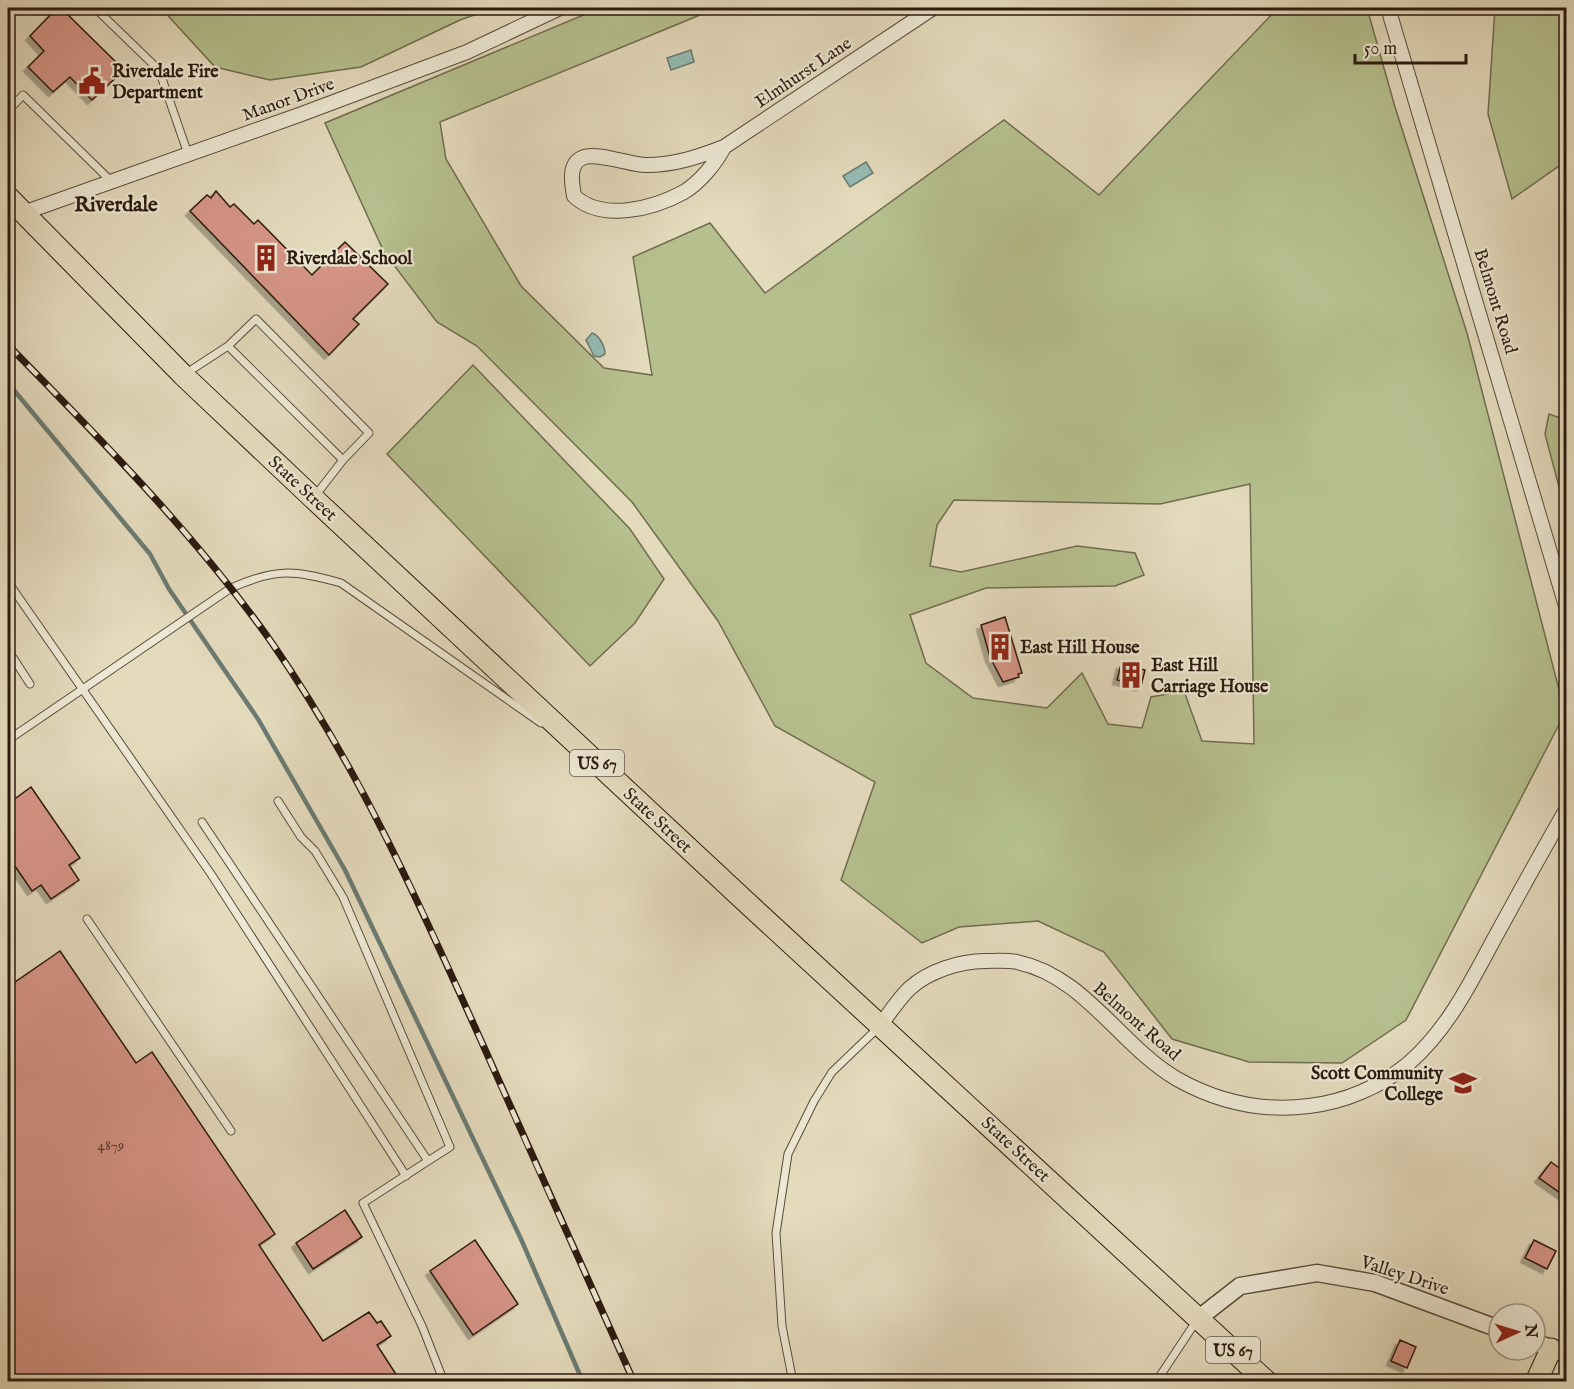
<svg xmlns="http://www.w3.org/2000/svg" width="1574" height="1389" viewBox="0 0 1574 1389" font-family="'IM FELL English',serif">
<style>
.green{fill:#b6c08f;stroke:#706d4f;stroke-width:1.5;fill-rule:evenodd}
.water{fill:#95bbb4;stroke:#6b7b72;stroke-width:1.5}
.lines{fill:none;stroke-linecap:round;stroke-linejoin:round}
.stream{stroke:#6b7b72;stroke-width:4.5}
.building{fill:#d79688;stroke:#2b1a0f;stroke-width:1.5;filter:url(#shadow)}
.service-casing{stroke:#594a3a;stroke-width:9}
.minor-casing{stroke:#594a3a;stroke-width:16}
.tertiary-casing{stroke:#594a3a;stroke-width:19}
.primary-casing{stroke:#2b1a0f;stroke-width:23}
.service{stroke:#ede8d4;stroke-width:7}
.minor{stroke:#ede8d4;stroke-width:14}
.tertiary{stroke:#ede8d4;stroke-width:16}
.primary{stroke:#e4dbbd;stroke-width:21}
.rail-casing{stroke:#2b1a0f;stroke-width:7}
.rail{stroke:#ede8d4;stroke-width:4.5;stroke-dasharray:14;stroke-linecap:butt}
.labels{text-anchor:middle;stroke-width:4.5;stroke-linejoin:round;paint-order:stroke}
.number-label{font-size:15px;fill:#56392d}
.shield{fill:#ede8d4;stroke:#65584a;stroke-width:1.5}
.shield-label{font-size:16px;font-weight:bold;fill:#2b1a0f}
.poi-label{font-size:18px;font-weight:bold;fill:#2b1a0f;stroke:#ede8d4;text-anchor:start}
.street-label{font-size:18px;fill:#2b1a0f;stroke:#ede8d4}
.quarter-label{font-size:21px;font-weight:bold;fill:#2b1a0f;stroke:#ede8d4}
</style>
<defs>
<filter id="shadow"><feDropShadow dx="-4.5" dy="4.5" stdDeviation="0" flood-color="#0004"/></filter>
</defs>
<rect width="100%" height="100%" fill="#e4dbbd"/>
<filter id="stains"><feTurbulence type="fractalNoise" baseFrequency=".00333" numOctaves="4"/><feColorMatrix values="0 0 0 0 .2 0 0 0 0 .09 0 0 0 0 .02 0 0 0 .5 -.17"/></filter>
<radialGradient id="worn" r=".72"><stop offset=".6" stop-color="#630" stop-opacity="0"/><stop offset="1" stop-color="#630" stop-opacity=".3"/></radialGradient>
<path class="green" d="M161,8h333l-34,12 -99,47 -91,13 -55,-13z
M600,8h110l-10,7 -260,107 6,37 75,127 83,82 48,7 -19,-118 77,-34 55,70 239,-173 95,75 179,-187h89l28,99 72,226 98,380 -159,307 -64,43 -93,-1 -77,-23 -68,-87 -66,-31 -79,6 -37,16 -81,-63 34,-98 -100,-56 -57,-105 -86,-119 -155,-156 -40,-24 -53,-70 -59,-129zM1250,484l4,260 -52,-3 -18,-50 -33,6 -9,31 -34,-4 -26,-51 -35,35 -74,-10 -47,-35 -16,-48 76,-27 129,-2 29,-11 -9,-22 -58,-7 -116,26 -31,-6 7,-41 17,-25 206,4z
M1495,8h71v153l-54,38 -24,-85z
M473,365l157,164 34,50 -29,44 -45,43 -203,-212z
M1549,414l17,6v93l-21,-79z"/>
<path class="water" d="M691,50l3,12 -23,8 -4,-12z
M866,162l7,11 -23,14 -7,-11z
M592,333c7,2 13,13 13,21l-5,3 -6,-1 -8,-16z"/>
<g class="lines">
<path class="stream" d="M8,383l142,171 19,35 89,130 87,151 176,369 62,143"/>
</g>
<path class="building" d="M57,8h4l63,62 -32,30 -22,-23 -17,15 -25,-25 16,-16 -14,-15z
M216,191l14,16 4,-3 20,20 4,-4 54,55 33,-33 43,42 -35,35 6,5 -30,31 -139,-144 17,-16 4,3z
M1005,617l17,56 -4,1 1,3 -16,5 -13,-25 -9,-32z
M1121,664l24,6 -4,16 -24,-6z
M31,787l49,71 -11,7 10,15 -28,19 -10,-14 -9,6 -24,-35v-52z
M60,951l76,112 16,-11 123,182 -16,11 64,96 46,-29 8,11 4,-2 10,15 -14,9 24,37h-393v-395z
M1551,1162l15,11v24l-27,-19z
M345,1210l17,27 -49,32 -17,-26z
M475,1240l43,64 -45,31 -43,-64z
M1534,1240l22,11 -9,18 -22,-11z
M1400,1340l16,7 -9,21 -16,-7z"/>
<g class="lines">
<defs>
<path id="service" d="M95,8l64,62 29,84
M8,111l15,-16 88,86
M228,346l28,-27 113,114 -26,27
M185,374l43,-28 115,114 -28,36
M8,582l203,292 195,302
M8,650l22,34
M8,740l223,-152c45,-20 63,-18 110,-5l200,140
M278,801l23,36 14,14 28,46 107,250 -22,14
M202,822l226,339 -65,42 59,123 22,56
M87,919l144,212
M793,1382l-11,-56 -6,-93 12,-79 26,-53 18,-29 47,-45
M1156,1382l41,-62"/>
<path id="minor" d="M1388,8l178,598
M724,147c-8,16 -25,36 -40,45 -31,17 -82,30 -110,4 -2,-12 -6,-32 8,-38 13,-7 48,7 64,7 29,0 52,-8 78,-18z
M724,147l209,-139
M23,213l276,-98 168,-63 93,-44
M881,1024c9,-11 18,-26 29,-36 19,-17 50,-27 75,-27 11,0 22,-1 32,1 68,14 103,84 160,117 41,23 85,33 132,27 35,-4 71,-19 99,-42 39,-34 61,-78 85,-123 24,-44 48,-88 73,-131"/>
<path id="tertiary" d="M1199,1318l41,-32 77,-13 58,10 124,46
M1535,1342l31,12"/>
<path id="primary" d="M8,197l175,178 130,123 432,403 522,481
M1536,1382l15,-33"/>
</defs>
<use href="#service" class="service-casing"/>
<use href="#minor" class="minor-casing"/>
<use href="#tertiary" class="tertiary-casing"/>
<use href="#primary" class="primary-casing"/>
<use href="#service" class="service"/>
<use href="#minor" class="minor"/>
<use href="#tertiary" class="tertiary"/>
<use href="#primary" class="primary"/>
<defs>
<path id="rail" d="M8,345c93,95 187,189 264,298 87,125 149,264 211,402 50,113 101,225 151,337"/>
</defs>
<use href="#rail" class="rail-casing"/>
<use href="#rail" class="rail"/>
</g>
<defs>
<symbol id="civic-bare" viewBox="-9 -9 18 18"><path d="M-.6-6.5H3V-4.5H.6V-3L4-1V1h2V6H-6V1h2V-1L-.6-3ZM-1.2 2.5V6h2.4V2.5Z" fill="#8f2418" stroke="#ede8d4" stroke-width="2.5" paint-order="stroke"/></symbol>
<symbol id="building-bare" viewBox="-9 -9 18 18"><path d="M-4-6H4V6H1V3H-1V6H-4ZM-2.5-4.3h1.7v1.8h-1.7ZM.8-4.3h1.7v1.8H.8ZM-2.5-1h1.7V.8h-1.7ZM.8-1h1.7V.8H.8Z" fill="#8f2418" stroke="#ede8d4" stroke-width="2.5" paint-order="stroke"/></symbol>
<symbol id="university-bare" viewBox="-9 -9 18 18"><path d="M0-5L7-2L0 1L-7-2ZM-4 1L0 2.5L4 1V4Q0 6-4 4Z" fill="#8f2418" stroke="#ede8d4" stroke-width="2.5" paint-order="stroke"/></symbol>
</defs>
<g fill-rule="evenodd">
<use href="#civic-bare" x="73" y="62" width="38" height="38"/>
<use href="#building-bare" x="247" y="239" width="38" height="38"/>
<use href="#building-bare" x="981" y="628" width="38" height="38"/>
<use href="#building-bare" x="1112" y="656" width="38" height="38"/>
<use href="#university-bare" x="1444" y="1064" width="38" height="38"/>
</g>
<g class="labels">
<g class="number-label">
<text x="111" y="1150">4879</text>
</g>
<g class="shield">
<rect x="570" y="750" width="54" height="26" rx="4.5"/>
<rect x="1206" y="1337" width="54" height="26" rx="4.5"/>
</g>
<g class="shield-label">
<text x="597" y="769">US 67</text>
<text x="1233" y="1356">US 67</text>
</g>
<g class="poi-label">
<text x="112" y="77">Riverdale Fire<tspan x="112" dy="21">Department</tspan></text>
<text x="286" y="264">Riverdale School</text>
<text x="1020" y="653">East Hill House</text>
<text x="1151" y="671">East Hill<tspan x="1151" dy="21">Carriage House</tspan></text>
<text x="1443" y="1079" text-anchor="end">Scott Community<tspan x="1443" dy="21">College</tspan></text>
</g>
<g class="street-label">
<text transform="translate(803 72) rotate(-34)" y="6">Elmhurst Lane</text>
<text transform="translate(288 99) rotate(-20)" y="6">Manor Drive</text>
<text transform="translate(1496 301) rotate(73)" y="6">Belmont Road</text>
<text transform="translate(303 488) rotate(43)" y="6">State Street</text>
<text transform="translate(658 820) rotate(43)" y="6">State Street</text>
<text transform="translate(1137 1021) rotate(41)" y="6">Belmont Road</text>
<text transform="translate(1016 1149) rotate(43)" y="6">State Street</text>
<text transform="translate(1405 1275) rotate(18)" y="6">Valley Drive</text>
</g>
<g class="quarter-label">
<text x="116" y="211">Riverdale</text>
</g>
</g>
<rect width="1574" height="1389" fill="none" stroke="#e4dbbd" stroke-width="30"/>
<rect x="9" y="9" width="1556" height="1371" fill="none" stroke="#2b1a0f" stroke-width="3"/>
<rect x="15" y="15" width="1544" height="1359" fill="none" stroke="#2b1a0f" stroke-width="1.5"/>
<g transform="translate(1517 1332) rotate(86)"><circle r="28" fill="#ede8d4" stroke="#9f9685" stroke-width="1.5"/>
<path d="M0-4.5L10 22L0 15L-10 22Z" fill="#8f2418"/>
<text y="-9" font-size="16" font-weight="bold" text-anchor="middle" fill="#2b1a0f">N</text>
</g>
<path d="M1355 54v9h111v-9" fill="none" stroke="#2b1a0f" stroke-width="3"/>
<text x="1364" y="54" font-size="18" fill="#2b1a0f" stroke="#ede8d4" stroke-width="4.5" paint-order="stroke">50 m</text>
<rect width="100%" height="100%" filter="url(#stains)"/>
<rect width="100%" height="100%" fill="url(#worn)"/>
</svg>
